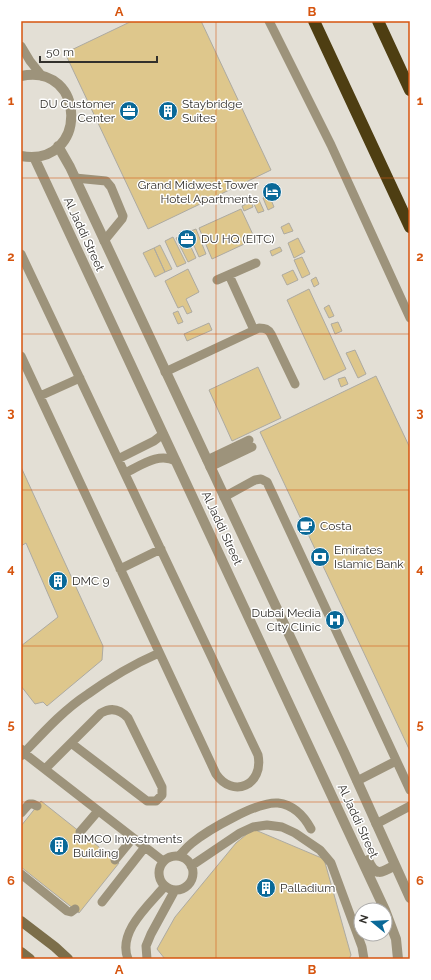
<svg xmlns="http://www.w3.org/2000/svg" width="431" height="980" viewBox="0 0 431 980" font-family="Raleway,sans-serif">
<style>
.building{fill:#dec78c;stroke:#adaaa1}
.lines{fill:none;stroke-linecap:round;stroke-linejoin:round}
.lane{stroke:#9d937b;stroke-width:9}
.street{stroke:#9d937b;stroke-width:10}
.secondary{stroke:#7c6e4a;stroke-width:10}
.highway{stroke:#4e3e12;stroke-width:12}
.grid{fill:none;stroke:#d6550f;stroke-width:1;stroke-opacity:0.55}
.labels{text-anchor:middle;stroke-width:3;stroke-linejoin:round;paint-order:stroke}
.poi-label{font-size:12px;fill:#32302c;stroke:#fff;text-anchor:start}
.street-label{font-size:12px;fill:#32302c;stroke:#fff}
.neatline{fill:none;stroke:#d6550f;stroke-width:1.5}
.grid-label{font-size:13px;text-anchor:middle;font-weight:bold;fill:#d6550f}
</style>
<rect width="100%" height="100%" fill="#e3dfd5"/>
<path class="building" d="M132,21h69l70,149 -123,59 -83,-176z
M269,195l5,12 -6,3 -5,-12z
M259,200l5,11 -6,2 -5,-11z
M251,202l2,5 -9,4 -2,-5z
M241,209l14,30 -43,20 -13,-31z
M289,223l4,8 -9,3 -3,-7z
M196,229l10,25 -7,3 -11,-25z
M185,234l11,24 -8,4 -12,-24z
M173,237l13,26 -9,4 -12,-26z
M298,238l7,14 -11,6 -6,-15z
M160,245l12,24 -7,3 -11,-24z
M280,247l2,4 -10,5 -2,-5z
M154,248l11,24 -10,5 -12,-24z
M302,257l8,17 -8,4 -8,-18z
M188,269l11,23 -13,7 6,13 -5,2 -4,-8 -5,2 -13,-27z
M293,270l5,10 -11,5 -5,-10z
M316,277l3,7 -5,3 -3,-7z
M309,289l37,80 -22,11 -37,-80z
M329,305l5,11 -5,2 -5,-10z
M178,311l5,11 -5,2 -5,-11z
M338,322l4,9 -7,3 -4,-10z
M209,323l3,7 -25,11 -3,-7z
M355,350l11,24 -8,4 -12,-25z
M258,367l23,51 -49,23 -23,-51z
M376,376l34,72v303l-150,-319z
M345,377l3,7 -7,3 -3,-8z
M21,467l82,179 -1,14 -55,46 -4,-4 -8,2 -14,-18v-40l37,-29 -32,-74 -5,3z
M41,801l78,62 -40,50 -58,-46v-41z
M253,829l71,30 27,96 -2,4h-184l-8,-10 18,-32 61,-74z"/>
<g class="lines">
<path class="lane" d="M269,21l62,124 79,173
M21,46l9,15 12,15
M75,178l31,3 5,6 12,29 -1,3 -18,22
M21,254l237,501c6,30 -25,44 -42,19l-195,-418
M229,275l25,55
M217,280l39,-17
M165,372l94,-44c6,0 9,1 12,6l24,50
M40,396l40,-18
M118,459l36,-18 9,-7
M207,460l42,-20
M210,467l42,-20
M125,473c17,-8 33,-21 51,-12
M224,497l31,-17 6,-1 6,3 143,308
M120,569l41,-20
M21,749l3,4 139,108
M21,756c21,-22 41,-45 67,-62 22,-16 46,-30 71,-41
M45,769l56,-56c10,-6 19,-4 27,5l34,69v8l-6,6h-9l-76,-58
M357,781l39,-20
M21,813l8,-9h4l4,2
M376,824l34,-18
M80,832l18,-21
M159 873a17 17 0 1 1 34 0a17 17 0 1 1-34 0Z
M179,856c4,-4 8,-9 13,-13 16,-13 66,-42 86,-40 16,2 26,13 33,26
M115,860l18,-22
M191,866l49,-33 13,-6 14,-2 15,2 13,6 25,17 11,13 31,84 2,12
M21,874l46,37 4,1 4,-3
M102,902l43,-55
M128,959c-11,-27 21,-54 37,-73
M147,959l-1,-13 5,-12 24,-44"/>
<path class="street" d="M21,76c66,-14 68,92 0,80
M58,146l12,21 275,587 65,144
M34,157l351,753
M368,860c7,17 14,13 27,5
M385,910l11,29 2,20"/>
<path class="secondary" d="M21,921l34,26 13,12
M21,952l9,7"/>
<path class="highway" d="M314,21l96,206
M378,21l32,69"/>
</g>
<path class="grid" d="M216,21v938M21,178h389M21,334h389M21,490h389M21,646h389M21,802h389"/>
<defs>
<symbol id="office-disc" viewBox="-11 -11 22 22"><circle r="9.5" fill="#0a6998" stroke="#fff"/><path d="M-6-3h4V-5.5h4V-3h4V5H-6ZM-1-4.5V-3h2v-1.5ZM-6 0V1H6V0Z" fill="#fff"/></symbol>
<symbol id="building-disc" viewBox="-11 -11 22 22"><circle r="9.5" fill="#0a6998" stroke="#fff"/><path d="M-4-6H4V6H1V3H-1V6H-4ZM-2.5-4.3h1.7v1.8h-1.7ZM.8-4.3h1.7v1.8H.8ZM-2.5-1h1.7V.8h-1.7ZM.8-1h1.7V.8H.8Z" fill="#fff"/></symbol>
<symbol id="hotel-disc" viewBox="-11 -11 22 22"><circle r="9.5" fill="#0a6998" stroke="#fff"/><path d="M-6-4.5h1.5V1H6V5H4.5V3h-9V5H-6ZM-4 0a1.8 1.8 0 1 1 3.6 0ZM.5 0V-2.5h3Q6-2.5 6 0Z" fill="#fff"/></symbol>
<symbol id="cafe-disc" viewBox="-11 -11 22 22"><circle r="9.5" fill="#0a6998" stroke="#fff"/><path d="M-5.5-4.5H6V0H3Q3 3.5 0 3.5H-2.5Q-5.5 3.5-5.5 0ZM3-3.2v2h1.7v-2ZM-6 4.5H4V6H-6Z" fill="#fff"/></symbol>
<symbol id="bank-disc" viewBox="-11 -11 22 22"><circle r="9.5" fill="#0a6998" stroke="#fff"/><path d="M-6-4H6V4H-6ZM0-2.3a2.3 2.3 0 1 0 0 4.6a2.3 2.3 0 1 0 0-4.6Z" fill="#fff"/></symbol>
<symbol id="hospital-disc" viewBox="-11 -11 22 22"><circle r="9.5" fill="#0a6998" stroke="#fff"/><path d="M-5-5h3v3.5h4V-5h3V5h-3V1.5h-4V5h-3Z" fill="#fff"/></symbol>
</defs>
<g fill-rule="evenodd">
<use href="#office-disc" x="118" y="100" width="22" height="22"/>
<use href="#building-disc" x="157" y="100" width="22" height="22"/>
<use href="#hotel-disc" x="261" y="181" width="22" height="22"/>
<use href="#office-disc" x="176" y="228" width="22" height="22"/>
<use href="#cafe-disc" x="295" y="515" width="22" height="22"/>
<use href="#bank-disc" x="309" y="546" width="22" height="22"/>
<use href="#building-disc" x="47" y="570" width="22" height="22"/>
<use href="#hospital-disc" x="324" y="609" width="22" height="22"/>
<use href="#building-disc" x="48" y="835" width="22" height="22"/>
<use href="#building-disc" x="255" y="877" width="22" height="22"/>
</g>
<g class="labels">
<g class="poi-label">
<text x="115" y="108" text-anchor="end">DU Customer<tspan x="115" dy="14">Center</tspan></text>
<text x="182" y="108">Staybridge<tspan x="182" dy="14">Suites</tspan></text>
<text x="258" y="189" text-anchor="end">Grand Midwest Tower<tspan x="258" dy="14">Hotel Apartments</tspan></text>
<text x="201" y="243">DU HQ (EITC)</text>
<text x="320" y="530">Costa</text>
<text x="334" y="554">Emirates<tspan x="334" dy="14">Islamic Bank</tspan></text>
<text x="72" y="585">DMC 9</text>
<text x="321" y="617" text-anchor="end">Dubai Media<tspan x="321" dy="14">City Clinic</tspan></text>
<text x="73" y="843">RIMCO Investments<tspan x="73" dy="14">Building</tspan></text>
<text x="280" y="892">Palladium</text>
</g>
<g class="street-label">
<text transform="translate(84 234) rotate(65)" y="4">Al Jaddi Street</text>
<text transform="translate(222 528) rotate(65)" y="4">Al Jaddi Street</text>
<text transform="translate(358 821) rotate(65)" y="4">Al Jaddi Street</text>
</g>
</g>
<rect width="431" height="980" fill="none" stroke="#ffffff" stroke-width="44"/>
<g transform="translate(373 922) rotate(288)"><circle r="19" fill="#ffffff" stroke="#adacab"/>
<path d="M0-3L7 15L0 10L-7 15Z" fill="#0a6998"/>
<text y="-6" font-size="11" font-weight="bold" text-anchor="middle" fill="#32302c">N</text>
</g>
<path d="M40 56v6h117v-6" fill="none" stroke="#32302c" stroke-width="2"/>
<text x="46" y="56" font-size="12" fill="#32302c" stroke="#ffffff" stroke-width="3" paint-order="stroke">50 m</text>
<rect x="22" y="22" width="387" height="936" class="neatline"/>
<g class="grid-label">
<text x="119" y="16">A</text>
<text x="312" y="16">B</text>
<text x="11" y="105">1</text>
<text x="420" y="105">1</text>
<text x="11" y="261">2</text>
<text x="420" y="261">2</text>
<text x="11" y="417">3</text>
<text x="420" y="417">3</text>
<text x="11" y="573">4</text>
<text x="420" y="573">4</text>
<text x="11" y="729">5</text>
<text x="420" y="729">5</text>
<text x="11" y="885">6</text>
<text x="420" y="885">6</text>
<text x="119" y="974">A</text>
<text x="312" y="974">B</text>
</g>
</svg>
